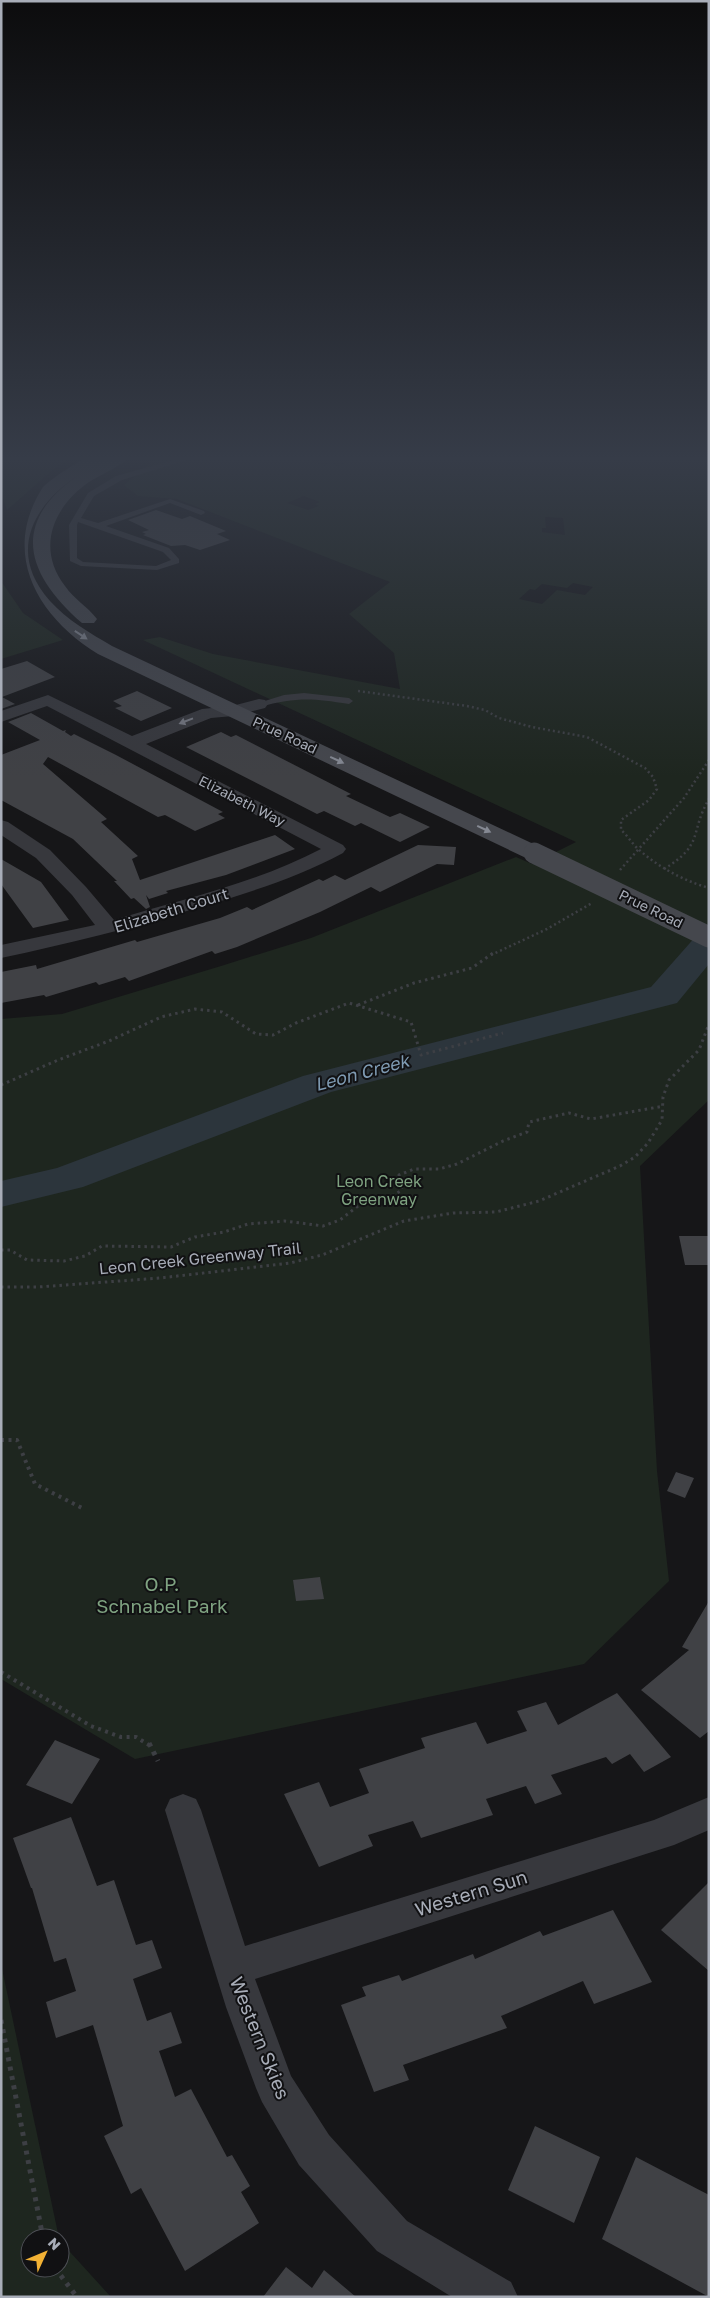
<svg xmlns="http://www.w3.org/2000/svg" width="710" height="2298" viewBox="0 0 710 2298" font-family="'Golos Text',sans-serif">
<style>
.green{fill:#1e261f;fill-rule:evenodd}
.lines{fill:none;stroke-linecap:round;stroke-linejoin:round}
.river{fill:#2c353c;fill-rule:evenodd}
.building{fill:#404145}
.path-far3{stroke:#3d3f44;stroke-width:2.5;stroke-dasharray:2 3;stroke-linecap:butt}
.path-far2{stroke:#3d3f44;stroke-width:3;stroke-dasharray:2.5 4;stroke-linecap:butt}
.path-far1{stroke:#3d3f44;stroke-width:4;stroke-dasharray:3 4.5;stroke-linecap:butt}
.path{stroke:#3d3f44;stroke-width:5;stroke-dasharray:4 5.5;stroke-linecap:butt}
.service{fill:#37383d;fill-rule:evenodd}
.minor{fill:#37383d;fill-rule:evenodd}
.secondary{fill:#45474d;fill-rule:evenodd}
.secondary-bridge{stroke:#45474d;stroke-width:21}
.oneway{fill:#858993}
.oneway2{fill:#757881}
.labels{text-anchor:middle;stroke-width:4;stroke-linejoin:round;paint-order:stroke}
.far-street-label{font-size:14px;fill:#a8adb8;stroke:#111113}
.street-label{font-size:16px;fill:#a8adb8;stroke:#111113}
.park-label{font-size:16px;fill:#7fa381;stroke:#111113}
.water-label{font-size:18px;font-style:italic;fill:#7f9bb3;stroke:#111113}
.near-park-label{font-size:19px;fill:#7fa381;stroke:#111113}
.near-street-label{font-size:19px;fill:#a8adb8;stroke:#111113}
</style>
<rect width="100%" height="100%" fill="#161618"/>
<path class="green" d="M1,455h72l-24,18 -42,37 -6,-17z
M163,455h166l-18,6 13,5 7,-3 7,3 13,-5 -8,-3 3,-1 -5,-2h368v645l-69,66 17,305 12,110 -85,83 -449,95 -134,-80v-660l61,-5 159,-48 90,-28 205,-81 16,7 44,-22 -433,-202 17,-3 53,17 187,35 -6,-36 -45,-39 41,-32 -213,-83 -39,-3 -14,-11 28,-24zM304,496l16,6 -5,2 4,2 -11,4 -21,-7zM545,517l18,1 2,17 -23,-3v-4h4zM573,583l20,4 -8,8 -28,-5 -15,14 -23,-5 11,-10 5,1 7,-6 25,4z
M1,581l22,32 40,27 -62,19z
M1,1964l58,274h-29v30h30v-27l51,56h-110z"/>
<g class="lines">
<path class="river" d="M709,932v32l-32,39 -346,89 -248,95 -82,20v-26l56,-13 246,-92 348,-89 46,-52z"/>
</g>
<path class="building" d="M156,510l26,9 8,-3 36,15 -9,3 13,6 -30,10 -15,-5 -14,1 -28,-11 3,-1 -4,-2 7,-2 -21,-10z
M27,661l28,16 -53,20 13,7 -14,5v-40z
M137,691l35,17 -31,13 -26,-13 7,-2 -9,-5z
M31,713l32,18 3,-1 -1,2 6,4 3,-2 42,21 107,57 -5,2 7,4 -30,13 -30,-16 -7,2 -110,-60 -5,7 64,55 -6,3 37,34 -6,3 8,21 135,-45 20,14 -69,26 -60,16 2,2 -19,6 -3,-4 4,12 -4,2 -12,-11 -3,1 -17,-18h3l-44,-42 -72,-39v-45l39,-15 -32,-18z
M221,732l10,5 5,-2 115,59 -5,2 44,21 10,-4 30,14 -30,15 -39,-19 -6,3 -31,-15 -7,3 -131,-67z
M418,845l38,2 -2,18 -17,-1 -57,28 -9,-5 -51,25 -83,35 -22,7 -3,-3 -83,30 -4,-4 -26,8 -3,-3 -50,15 -2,-2 -43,8v-31l35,-7 1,4 98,-29 2,2 83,-24 27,-11 5,3 67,-31 4,2 12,-6 10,5z
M1,859l40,23 28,38 -36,8 -32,-44z
M679,1236h30v29h-24z
M676,1472l18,6 -9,20 -18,-7z
M320,1577l4,22 -28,2 -3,-21z
M709,1601v130l-9,7 -59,-48 48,-40 -7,-3z
M617,1693l54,64 -27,15 -14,-18 -18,10 -6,-7 -55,18 11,19 -27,10 -9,-18 -40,13 7,16 -72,23 -8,-17 -45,14 5,11 -54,21 -35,-73 35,-12 11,25 39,-14 -10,-24 66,-21 -4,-10 55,-16 11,22 40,-13 -10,-20 29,-9 12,23z
M55,1740l45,19 -28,45 -46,-19z
M71,1817l26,69 17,-6 22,65 16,-5 10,28 -29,11 14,42 24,-9 11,31 -23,8 16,46 16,-8 36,68 5,-2 18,31 -9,6 18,31 -74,48 -44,-83 -10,6 -27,-58 19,-10 -30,-101 -37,13 -10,-36 30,-11 -10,-33 -12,4 -22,-74h-1l-18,-50z
M709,1882v89l-48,-41z
M613,1910l39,72 -58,22 -11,-23 -82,35 6,12 -104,37 6,15 -35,12 -33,-87 25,-9 -4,-9 37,-12 3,6 71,-27 2,5 65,-28 3,5z
M535,2126l65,31 -26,66 -66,-33z
M636,2157l73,38v102l-107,-58z
M286,2267l26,21 12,-18 32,27h-93z"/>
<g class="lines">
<path class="path-far3" d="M358,691l109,15 18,4 14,8 33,9 55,10 58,31 8,9 4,12 -8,11 -28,20v10c6,5 10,12 16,18 21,19 45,32 72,40
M664,869c41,-25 25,-36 45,-70
M620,870l64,-72 25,-38
M491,955l56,-26 45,-26"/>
<path class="path-far2" d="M358,1005l56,-22 58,-15 21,-15
M1,1085l57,-25 51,-19 52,-24 34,-8 27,3 34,22 17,1 23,-12 53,-20 62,19 10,33 82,-22
M1,1250h9l17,10 37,1 21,-5 17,-10 69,1 24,-10 29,-5 24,-8 37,-3 38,5 17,-6 27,-21 25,-3 10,-6 -3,-15 15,-6h25l18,-5 46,-23 24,-9 2,-10 40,-9 22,6 73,-13
M1,1287h37l122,-9 130,-15 32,-8 82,-34 49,-8 43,-1 43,-11 81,-35 15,-9 13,-14 14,-23 1,-23 6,-17 30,-30 10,-26"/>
<path class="path-far1" d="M1,1440h16l18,44 49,25
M1,1672l90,54 30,11h15l13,8"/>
<path class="path" d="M149,1743l9,18
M1,2020l42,218
M55,2268l22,29"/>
<path class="service" d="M192,455h11l-81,25 -28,16 -13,22 17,5 72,-24 34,12 1,2 -4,2 -31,-12 -64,23 63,22 10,11v4l-22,7 -76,-4 -11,-5 -1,-36 19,-32 28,-17zM78,522l85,30 8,8 -15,6 -73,-4 -6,-4v-33z
M304,693l45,5 4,3 -4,3c-38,-6 -52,-7 -90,3l-4,-3 29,-9z"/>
<path class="minor" d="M48,695l84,41 70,-27 30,-3 27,-7 6,1 3,4 -3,4 -32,8 -22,2 -65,26 197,101 3,4 -3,4c-47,25 -95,40 -146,55 -65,20 -130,36 -196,50v-13l94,-20 -23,-30 -36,-37 -35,-23v-15l7,2 42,28 36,37 28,33c69,-21 142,-37 207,-71l-274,-143 -46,16v-11z
M183,1794l13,5 5,11 44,136 409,-126 55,-23v33l-35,15 -419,134 36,97 38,59 78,86 104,61 7,15h-66l-75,-46 -78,-86 -37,-63 -6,-14 -30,-81 -61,-197 5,-11z"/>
<path class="secondary" d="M90,455h19l-2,3 5,-3h19c-7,10 -31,20 -42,27 -36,25 -53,66 -24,104 9,13 23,21 32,33l-3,4h-12c-55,-48 -73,-99 -5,-147 -46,31 -69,78 -27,125 17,19 40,32 62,45l430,202 3,5 -3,5 -8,2 -8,-2 -428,-204c-60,-37 -98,-100 -55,-167 14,-13 31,-22 47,-32z"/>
<path class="secondary-bridge" d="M534,853l175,84"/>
</g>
<defs><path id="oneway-solid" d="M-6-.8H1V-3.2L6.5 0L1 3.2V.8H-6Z" transform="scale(1.25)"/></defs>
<g class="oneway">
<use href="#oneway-solid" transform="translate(81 635) rotate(34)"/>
<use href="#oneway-solid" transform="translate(337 760) rotate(25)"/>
<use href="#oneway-solid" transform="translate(484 829) rotate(25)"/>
</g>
<use class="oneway2" href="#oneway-solid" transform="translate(186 721) rotate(159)"/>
<linearGradient id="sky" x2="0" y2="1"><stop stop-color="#0c0c0d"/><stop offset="0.59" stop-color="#363c48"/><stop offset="1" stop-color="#363c48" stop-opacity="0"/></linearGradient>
<rect width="710" height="777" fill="url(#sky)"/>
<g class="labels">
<g class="far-street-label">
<text transform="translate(285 735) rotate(25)" y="5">Prue Road</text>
<text transform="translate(242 801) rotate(27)" y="5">Elizabeth Way</text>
<text transform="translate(651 909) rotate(26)" y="5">Prue Road</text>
</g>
<g class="street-label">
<text transform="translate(171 910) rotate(-17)" y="6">Elizabeth Court</text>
<text transform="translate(200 1258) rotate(-6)" y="6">Leon Creek Greenway Trail</text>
</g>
<g class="park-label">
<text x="379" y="1187">Leon Creek<tspan x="379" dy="18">Greenway</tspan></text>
</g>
<g class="water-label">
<text transform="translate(362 1073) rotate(-15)" y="6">Leon Creek</text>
</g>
<g class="near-park-label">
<text x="162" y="1591">O.P.<tspan x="162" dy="22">Schnabel Park</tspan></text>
</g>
<g class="near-street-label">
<text transform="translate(471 1893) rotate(-17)" y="7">Western Sun</text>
<text transform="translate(260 2038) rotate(68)" y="7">Western Skies</text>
</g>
</g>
<rect width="710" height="2298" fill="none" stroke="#a8adb8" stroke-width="5"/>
<g transform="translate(45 2253) rotate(46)"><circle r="24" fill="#111113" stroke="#4d4f55"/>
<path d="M0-4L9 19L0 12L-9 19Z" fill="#f2b134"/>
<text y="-8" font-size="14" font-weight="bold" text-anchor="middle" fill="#a8adb8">N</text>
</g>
</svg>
